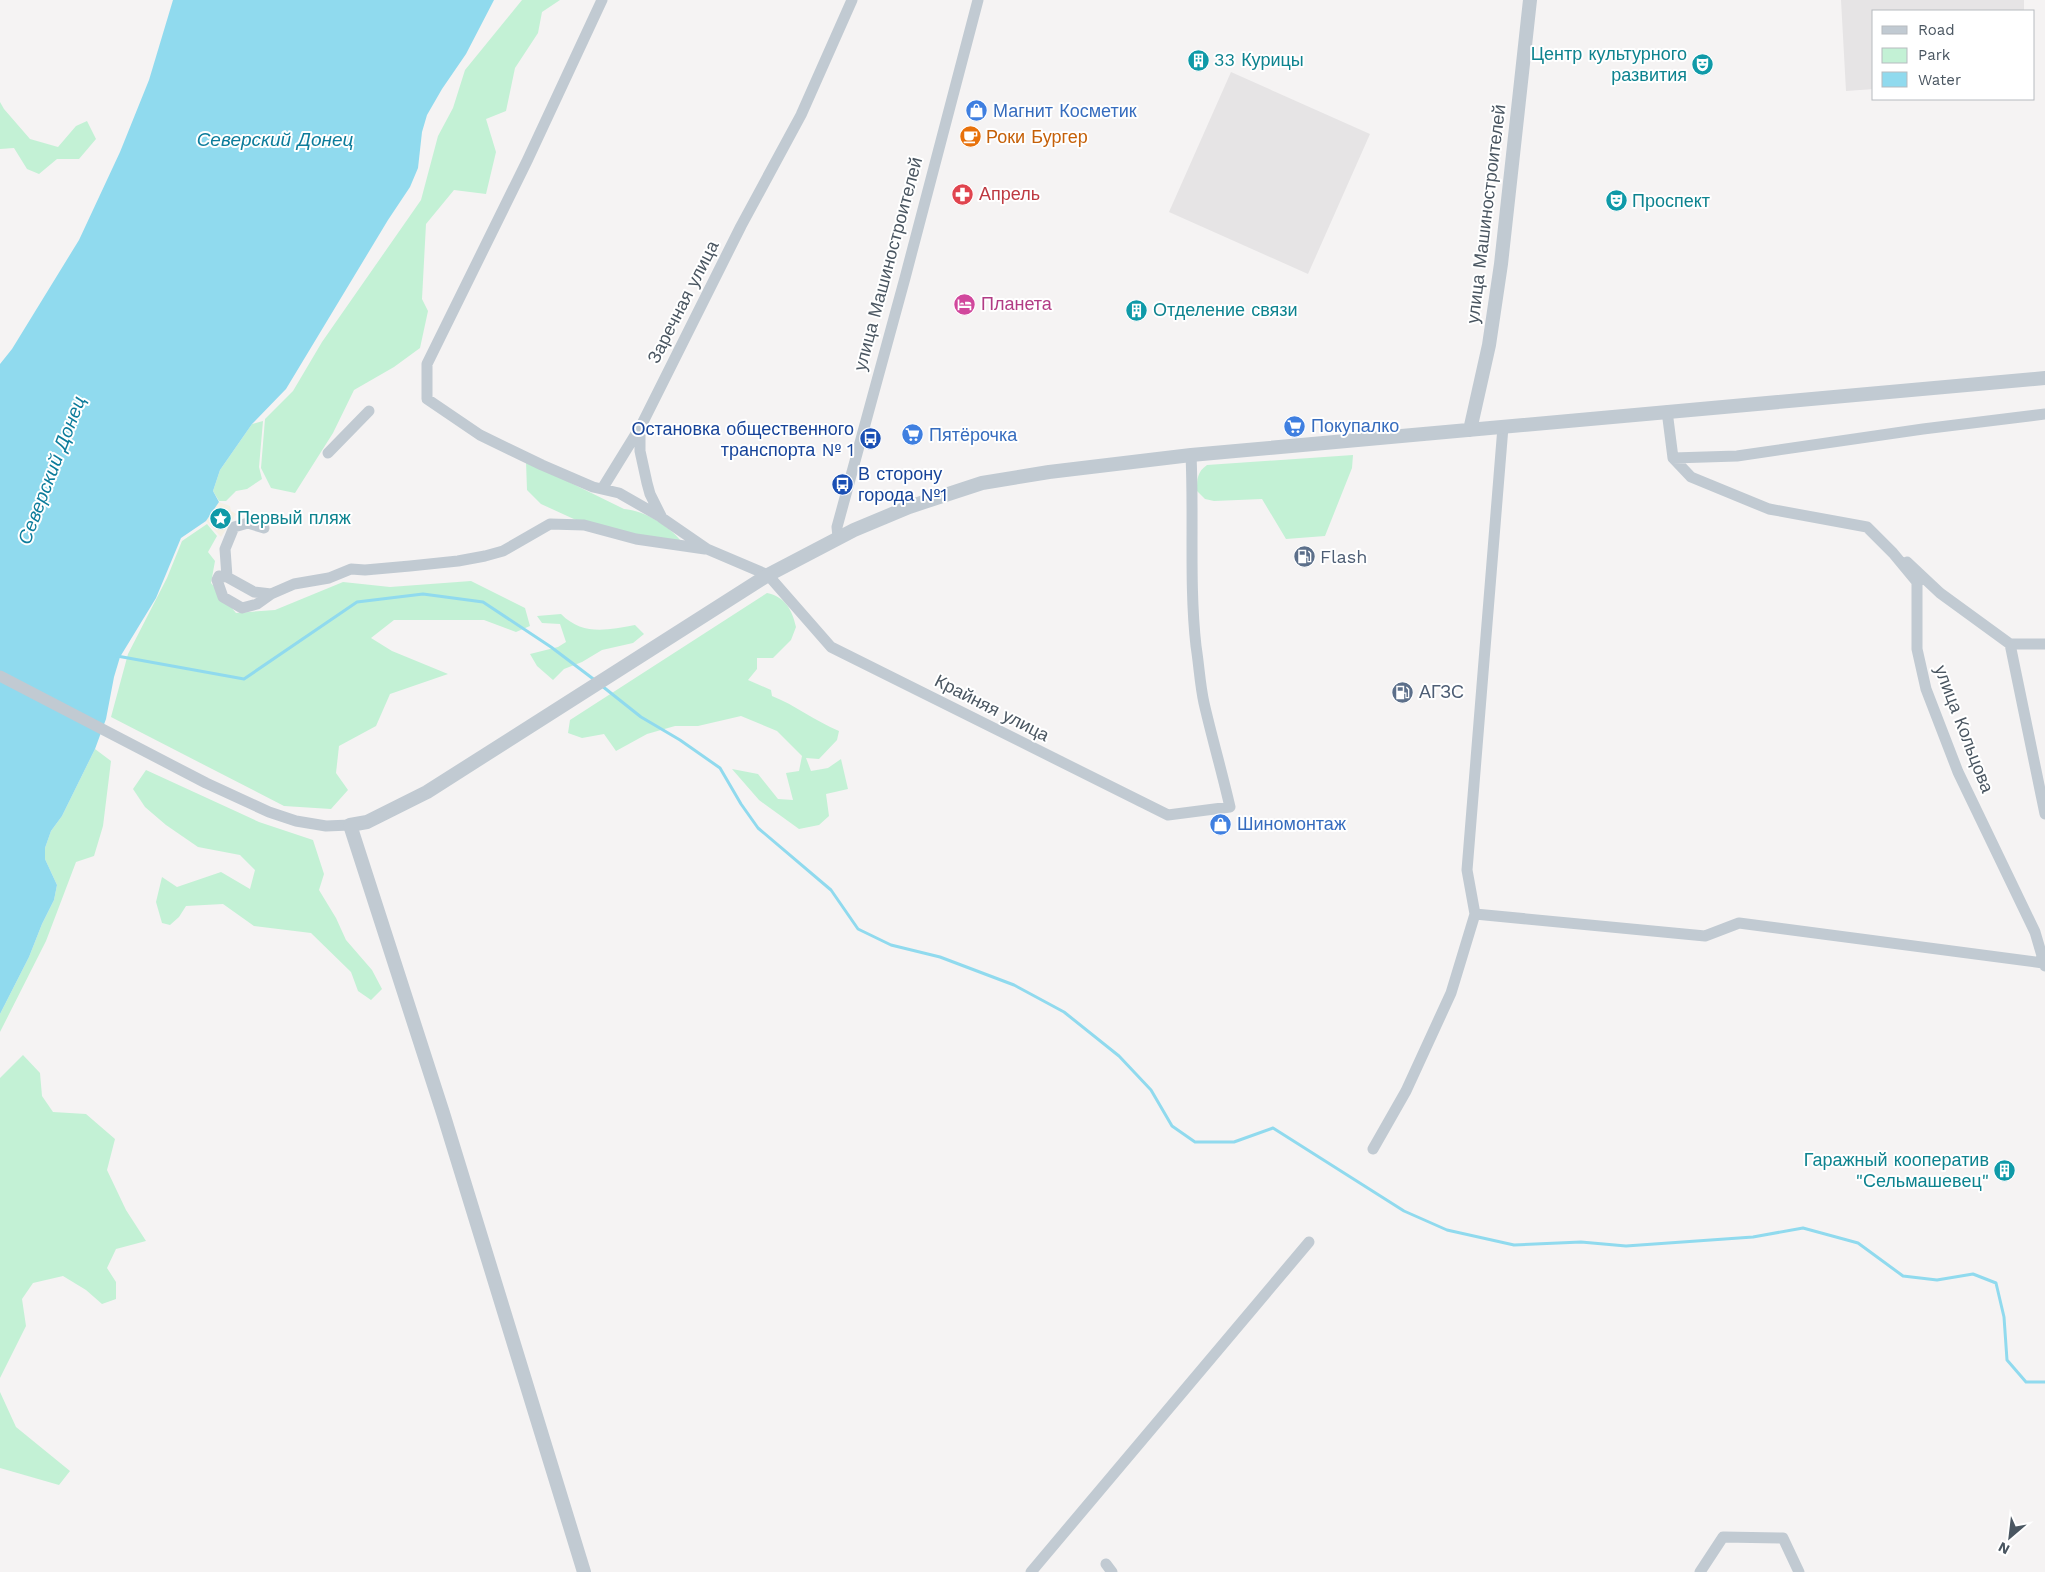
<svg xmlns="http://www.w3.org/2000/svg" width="2045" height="1572" viewBox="0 0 2045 1572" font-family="'Work Sans',sans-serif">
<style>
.education{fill:#e6e4e5}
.green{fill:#c3f1d5}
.sand{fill:#f5f0e5}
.water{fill:#90daee}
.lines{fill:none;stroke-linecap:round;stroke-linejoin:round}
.stream{stroke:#90daee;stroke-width:3}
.minor{stroke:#c1cad2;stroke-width:11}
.tertiary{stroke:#c1cad2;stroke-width:14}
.labels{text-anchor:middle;stroke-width:4;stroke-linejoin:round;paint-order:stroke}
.culture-label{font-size:18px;fill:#0d838f;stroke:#fff;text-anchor:start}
.shop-label{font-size:18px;fill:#366cbe;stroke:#fff;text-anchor:start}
.food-label{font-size:18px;fill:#c56008;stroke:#fff;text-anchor:start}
.health-label{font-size:18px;fill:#be3a42;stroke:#fff;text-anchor:start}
.street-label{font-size:18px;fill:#4a5661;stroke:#fff}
.hotel-label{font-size:18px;fill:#b23c85;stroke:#fff;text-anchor:start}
.transit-label{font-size:18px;fill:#164399;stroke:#fff;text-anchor:end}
.service-label{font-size:18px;fill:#4e5e75;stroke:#fff;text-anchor:start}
.water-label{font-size:19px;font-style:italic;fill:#0c7c9b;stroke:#fff}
</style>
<rect width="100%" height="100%" fill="#f5f3f3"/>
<path class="education" d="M1841,0h183v11h-150v78l-28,2z
M1231,72l139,62 -62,140 -139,-62z"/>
<path class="green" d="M522,0h38l-18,12 -4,21 -23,35 -9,43 -20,8 10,33 -10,42 -32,-4 -28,34 -4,75 6,12 -8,37 -26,19 -40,23 -21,43 -38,60 -24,-5 -10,-20 4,-49 28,-28 29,-49 99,-142 17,-64 15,-28 12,-38z
M0,102l4,7 26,30 28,8 18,-21 11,-5 9,18 -17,20h-22l-18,15 -12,-5 -13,-21 -14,1z
M263,421l-4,46 3,12 -15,10 -11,2 -10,10h-7l-6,-10 7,-21 32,-46z
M1353,455l-1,13 -27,68 -39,3 -24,-40 -48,2 -9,-2 -8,-8c0,-12 0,-19 10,-26z
M526,461l98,48c21,2 44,16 57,32l-43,-5 -62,-16 -35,-16 -14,-14z
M207,524l10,12 -9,16 7,9 -4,22 25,30 39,-3 68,-28 47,5 81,-6 54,27 5,18 -14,6 -32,-12h-90l-23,18 21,13 56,23 -58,20 -14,32 -37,20 -3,27 12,17 -17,19 -47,-3 -173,-89 17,-63 39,-76 15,-37z
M767,593c18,4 25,16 29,34l-5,13 -18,18h-16v11l-9,11 23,10 1,6c23,9 43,25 67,35l-2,9 -18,19 -13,-1 5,13 17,-3 13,-9 7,30 -22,5 3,22 -10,9 -20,4 -40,-29 -27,-31 26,5 20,25 15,1 -7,-27 13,-2 3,-15 -25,-25 -36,-15 -43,10h-23l-28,8 -31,17 -12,-17 -22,4 -14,-5 2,-13z
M561,614c22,22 46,16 74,11l9,9 -11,9 -31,7 -20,12 -18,7 -11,11 -16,-14 -7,-12 28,-7 8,-5 -6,-18 -18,-1 -5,-7z
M95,749l16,12 -8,65 -9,30 -18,6 -30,79 -46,91v-18l29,-57 13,-33 12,-24 3,-15 -12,-26v-11l6,-17 11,-15z
M146,770l113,52 54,18 11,34 -5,16 17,28 10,22 26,30 10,19 -11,11 -13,-9 -7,-19 -40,-39 -57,-7 -31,-22 -37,2 -7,11 -9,8 -8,-2 -6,-21 6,-25 15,10 44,-15 29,17 5,-19 -15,-15 -42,-8 -32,-22 -21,-18 -12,-18z
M23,1055l17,18 2,23 11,16 33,2 29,25 -8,31 19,40 20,31 -30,8 -9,19 9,14v17l-14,5 -16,-14 -23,-14 -30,7 -11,16 4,27 -26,52v-300z
M0,1392l16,35 54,44 -11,14 -59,-17z"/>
<path class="sand" d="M219,502l11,4 1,5 5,3 -15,23 -15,-16z"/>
<path class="water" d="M173,0h321l-28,54 -24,35 -15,26 -5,17 -4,36 -8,19 -22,33 -102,169 -34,35 -32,46 -7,21 6,11 -13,19 -25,17 -25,60 -36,59 -6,20 -8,42 -11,30 -33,67 -11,15 -6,17v11l12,26 -3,15 -12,24 -13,33 -29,57v-650l12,-15 67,-109 41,-88 29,-72z"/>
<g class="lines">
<path class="stream" d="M117,656l127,23 113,-77 66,-8 60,8 68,45 45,34
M602,686l39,31 39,23 40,28 21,36 17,24 73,62 27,39 33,16 49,12 74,28 50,27 55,44 32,34 21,36 23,16h39l39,-14 131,83 43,19 67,15 67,-3 45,4 127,-9 50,-9 55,15 45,33 34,4 36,-6 23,9 8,34 3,43 19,22h19"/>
<path class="minor" d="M602,0l-75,161 -100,203v35l53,36 62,30 51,22 26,6 42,24
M852,0l-51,115 -60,111 -101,202v23l7,32 3,11 12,24 45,31 61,26 63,72 337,168 62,-8c-8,-35 -18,-69 -26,-104 -4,-18 -5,-38 -8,-57 -7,-63 -2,-127 -5,-191
M1667,411l6,47 18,19 78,32 98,18 26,26 24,29v67l9,40 32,83 77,160 10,34
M328,453l41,-42
M1673,458l64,-2 186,-27 122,-15
M602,489l37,-60
M838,537l-1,-10 68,-249 73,-278
M1907,562l33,31 70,51 35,170
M227,577l-2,-28 9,-22 14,-4 16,5
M271,594l-14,10 -15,4 -19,-11 -6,-17 2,-4 8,1 27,15 17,2 23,-10 35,-6 22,-9 14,1 45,-4 48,-5 27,-5 18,-5 47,-27 34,1 52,14 69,10
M2010,644h35
M0,676l206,107 63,29 27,9 30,5 24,-1
M1475,914l230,22 34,-13 304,40
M1373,1149l33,-58 45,-98 24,-79 -8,-44 36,-443
M1106,1564l6,8
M1031,1572l278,-330
M1700,1572l23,-35 60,1 16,34"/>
<path class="tertiary" d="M1470,430l19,-85 12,-81 29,-264
M584,1572l-141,-459 -93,-288 17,-3 60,-30 341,-217 86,-45 55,-23 73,-24 67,-11 142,-17 854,-77"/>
</g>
<defs>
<symbol id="building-disc" viewBox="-11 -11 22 22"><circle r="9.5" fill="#0f9aa8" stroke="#fff"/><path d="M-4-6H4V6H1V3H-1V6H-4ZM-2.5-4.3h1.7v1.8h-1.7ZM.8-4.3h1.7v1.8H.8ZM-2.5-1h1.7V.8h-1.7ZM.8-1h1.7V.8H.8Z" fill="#fff"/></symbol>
<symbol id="theatre-disc" viewBox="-11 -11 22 22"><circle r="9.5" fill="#0f9aa8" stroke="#fff"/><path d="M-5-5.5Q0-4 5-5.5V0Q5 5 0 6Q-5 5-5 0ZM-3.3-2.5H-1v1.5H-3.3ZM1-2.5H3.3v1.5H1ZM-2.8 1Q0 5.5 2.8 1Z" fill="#fff"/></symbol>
<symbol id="shop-disc" viewBox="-11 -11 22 22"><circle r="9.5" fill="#3f7fe0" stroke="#fff"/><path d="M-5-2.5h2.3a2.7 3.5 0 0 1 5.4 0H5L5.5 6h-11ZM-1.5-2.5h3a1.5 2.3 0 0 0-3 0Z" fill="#fff"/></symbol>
<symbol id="cafe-disc" viewBox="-11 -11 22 22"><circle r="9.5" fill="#e8710a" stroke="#fff"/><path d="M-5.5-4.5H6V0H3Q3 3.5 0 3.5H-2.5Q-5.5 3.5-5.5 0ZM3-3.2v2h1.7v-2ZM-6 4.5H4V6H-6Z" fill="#fff"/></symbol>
<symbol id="pharmacy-disc" viewBox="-11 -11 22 22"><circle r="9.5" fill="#e0444e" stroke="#fff"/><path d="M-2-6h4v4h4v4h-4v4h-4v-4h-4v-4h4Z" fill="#fff"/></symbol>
<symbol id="hotel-disc" viewBox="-11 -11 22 22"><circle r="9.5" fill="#d1479c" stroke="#fff"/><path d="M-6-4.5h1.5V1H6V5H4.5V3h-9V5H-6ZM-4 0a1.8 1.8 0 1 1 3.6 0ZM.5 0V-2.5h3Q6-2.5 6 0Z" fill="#fff"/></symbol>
<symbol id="supermarket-disc" viewBox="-11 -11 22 22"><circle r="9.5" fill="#3f7fe0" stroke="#fff"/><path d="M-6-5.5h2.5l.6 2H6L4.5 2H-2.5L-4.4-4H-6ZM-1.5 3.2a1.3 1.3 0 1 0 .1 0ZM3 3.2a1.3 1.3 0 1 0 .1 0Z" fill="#fff"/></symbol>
<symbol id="bus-disc" viewBox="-11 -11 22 22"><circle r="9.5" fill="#1a4fb4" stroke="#fff"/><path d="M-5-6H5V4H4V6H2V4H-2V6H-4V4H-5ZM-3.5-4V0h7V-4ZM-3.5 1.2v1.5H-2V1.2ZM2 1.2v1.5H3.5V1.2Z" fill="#fff"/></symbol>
<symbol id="sight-disc" viewBox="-11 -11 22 22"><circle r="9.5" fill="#0f9aa8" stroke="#fff"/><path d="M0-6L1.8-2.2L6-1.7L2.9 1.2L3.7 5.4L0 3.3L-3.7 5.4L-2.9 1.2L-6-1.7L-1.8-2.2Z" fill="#fff"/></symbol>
<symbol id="fuel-disc" viewBox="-11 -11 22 22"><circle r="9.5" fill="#5c6f8a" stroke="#fff"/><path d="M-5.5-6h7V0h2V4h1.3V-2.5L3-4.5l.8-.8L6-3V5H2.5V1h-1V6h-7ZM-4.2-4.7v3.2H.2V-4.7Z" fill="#fff"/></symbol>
</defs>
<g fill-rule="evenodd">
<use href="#building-disc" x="1186" y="48" width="25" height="25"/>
<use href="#theatre-disc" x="1690" y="52" width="25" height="25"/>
<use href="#shop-disc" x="964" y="98" width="25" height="25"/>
<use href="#cafe-disc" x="958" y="124" width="25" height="25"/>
<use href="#pharmacy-disc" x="950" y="182" width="25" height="25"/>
<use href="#theatre-disc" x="1604" y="188" width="25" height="25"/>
<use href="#hotel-disc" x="952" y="292" width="25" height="25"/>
<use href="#building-disc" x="1124" y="298" width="25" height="25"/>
<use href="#supermarket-disc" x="1282" y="414" width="25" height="25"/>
<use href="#supermarket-disc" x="900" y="422" width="25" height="25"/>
<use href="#bus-disc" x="858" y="426" width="25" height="25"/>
<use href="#bus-disc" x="830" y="472" width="25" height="25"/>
<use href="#sight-disc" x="208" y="506" width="25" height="25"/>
<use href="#fuel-disc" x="1292" y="544" width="25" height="25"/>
<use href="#fuel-disc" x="1390" y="680" width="25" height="25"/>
<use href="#shop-disc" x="1208" y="812" width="25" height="25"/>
<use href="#building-disc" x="1992" y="1158" width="25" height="25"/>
</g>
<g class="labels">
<g class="culture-label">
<text x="1687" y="60" text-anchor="end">Центр культурного<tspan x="1687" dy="21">развития</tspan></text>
<text x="1214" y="66">33 Курицы</text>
<text x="1632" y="207">Проспект</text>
<text x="1153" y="316">Отделение связи</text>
<text x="237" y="524">Первый пляж</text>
<text x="1989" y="1166" text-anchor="end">Гаражный кооператив<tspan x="1989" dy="21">"Сельмашевец"</tspan></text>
</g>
<g class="shop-label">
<text x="993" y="117">Магнит Косметик</text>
<text x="1311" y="432">Покупалко</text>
<text x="929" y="441">Пятёрочка</text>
<text x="1237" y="830">Шиномонтаж</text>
</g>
<g class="food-label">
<text x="986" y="143">Роки Бургер</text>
</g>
<g class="health-label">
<text x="979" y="200">Апрель</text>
</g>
<g class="street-label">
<text transform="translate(1486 214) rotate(-83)" y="6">улица Машиностроителей</text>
<text transform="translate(888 264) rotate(-75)" y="6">улица Машиностроителей</text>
<text transform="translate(683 302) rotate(-63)" y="6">Заречная улица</text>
<text transform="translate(992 708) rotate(27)" y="6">Крайняя улица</text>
<text transform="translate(1964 729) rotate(69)" y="6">улица Кольцова</text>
</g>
<g class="hotel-label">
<text x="981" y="310">Планета</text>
</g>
<g class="transit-label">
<text x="854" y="435">Остановка общественного<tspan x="854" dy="21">транспорта № 1</tspan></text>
<text x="858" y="480" text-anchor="start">В сторону<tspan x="858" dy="21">города №1</tspan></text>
</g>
<g class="service-label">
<text x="1320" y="563">Flash</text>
<text x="1419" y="698">АГЗС</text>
</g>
<g class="water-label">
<text x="275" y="146">Северский Донец</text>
<text transform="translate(51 470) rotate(-69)" y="7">Северский Донец</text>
</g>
</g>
<rect x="1872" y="10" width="162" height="90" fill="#ffffff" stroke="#b7bbc0"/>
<rect x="1882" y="26" width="25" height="8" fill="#c1cad2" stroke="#b7bbc0"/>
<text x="1918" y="35" font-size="15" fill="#4a5661">Road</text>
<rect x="1882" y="48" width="25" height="15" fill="#c3f1d5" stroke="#b7bbc0"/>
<text x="1918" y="60" font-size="15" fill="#4a5661">Park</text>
<rect x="1882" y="72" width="25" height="15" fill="#90daee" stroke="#b7bbc0"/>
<text x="1918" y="85" font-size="15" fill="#4a5661">Water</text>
<g transform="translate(2010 1537) rotate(208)" stroke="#ffffff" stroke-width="4" paint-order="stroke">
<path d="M0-4L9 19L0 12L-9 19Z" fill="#4a5661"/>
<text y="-8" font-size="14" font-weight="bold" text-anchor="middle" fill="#4a5661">N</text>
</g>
</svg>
